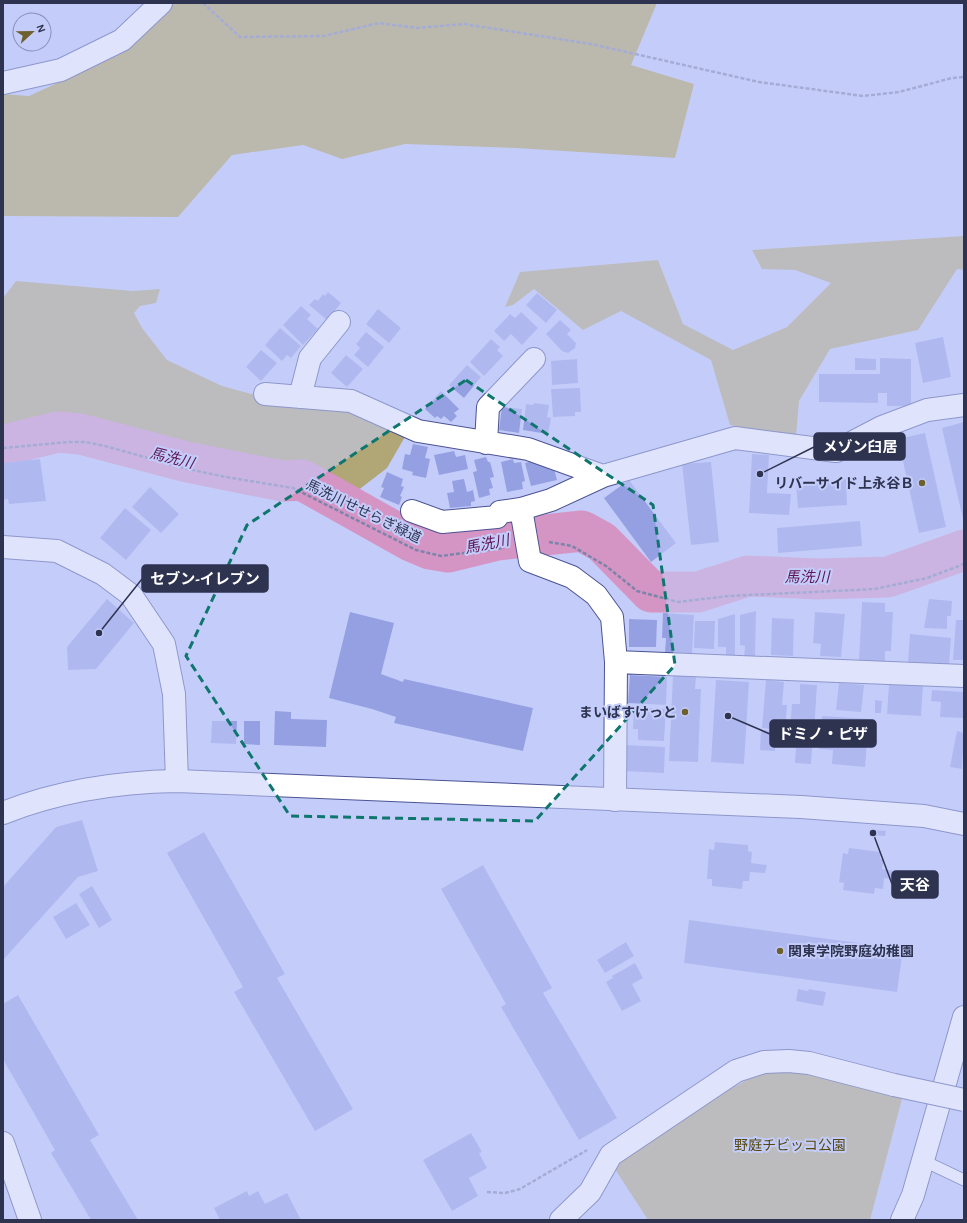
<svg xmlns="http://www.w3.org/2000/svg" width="967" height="1223" viewBox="0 0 967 1223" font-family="'Alegreya Sans','Noto Sans JP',sans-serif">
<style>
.green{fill:#b1a676}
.forest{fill:#b09e53}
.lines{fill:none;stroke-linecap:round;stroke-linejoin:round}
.river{stroke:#d495c5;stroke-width:41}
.building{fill:#95a0e3}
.lane-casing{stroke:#4b5394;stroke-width:13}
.street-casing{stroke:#4b5394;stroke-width:24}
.secondary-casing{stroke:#4b5394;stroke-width:24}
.path{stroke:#7d84aa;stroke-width:2.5;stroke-dasharray:4 2;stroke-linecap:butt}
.lane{stroke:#fff;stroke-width:11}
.street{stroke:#fff;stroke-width:22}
.secondary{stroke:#fff;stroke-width:22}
.street-bridge-casing{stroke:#4b5394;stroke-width:24;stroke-linecap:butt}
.street-bridge{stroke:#fff;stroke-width:22}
.marked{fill:none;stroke:#0f766e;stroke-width:3;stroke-dasharray:8 5;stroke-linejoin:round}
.poi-dot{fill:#6d602d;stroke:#c4cdfa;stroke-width:1.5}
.labels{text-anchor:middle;stroke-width:4;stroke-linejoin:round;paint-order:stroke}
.poi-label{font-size:14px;font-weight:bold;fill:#2e3350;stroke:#c4cdfa;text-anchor:end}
.street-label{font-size:14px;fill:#2e3350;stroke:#c4cdfa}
.park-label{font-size:14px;fill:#56480d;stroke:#c4cdfa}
.water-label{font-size:15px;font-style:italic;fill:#5f1553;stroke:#c4cdfa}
.leader{fill:none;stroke:#2e3350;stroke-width:1.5}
.callout-dot{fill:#2e3350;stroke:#c4cdfa;stroke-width:1.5}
.callout{fill:#2e3350;stroke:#2e3350;stroke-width:1.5}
.callout-label{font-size:15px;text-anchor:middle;font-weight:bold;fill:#fff}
</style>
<rect width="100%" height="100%" fill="#c4cdfa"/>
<path class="green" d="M964,236v34l-7,-1 -39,61 -88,19 -31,52 -3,35 -66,-11 -19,-65 -90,-49 -38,19 -49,-41 -21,16 -8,2 15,-35 138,-12 25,64 50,26 54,-23 44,-44 -36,-13 -33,-1 -10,-19z
M16,281l117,10 27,-2 -4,14 -16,3 -6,7 8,15 25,32 55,26 81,22 45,1 58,26 -19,33 -39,30 -57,-36 -38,4 -188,-43 -62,14v-139z
M771,1069h26l106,26 -33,125h-222l-35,-54c50,-33 103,-75 158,-97z"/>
<path class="forest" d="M171,3h486l-26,62 63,19 -19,74 -159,-10 -111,-4 -63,15 -39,-14 -71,10 -54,62 -175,-1v-122l26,2 91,-42z"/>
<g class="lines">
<path class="river" d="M3,444h6l49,-12 22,2 107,28 95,19 20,-1 109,61 19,8 18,3 49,-12 85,-9 20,11 49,50h47l50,-16 70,3 70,-2 76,-27"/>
</g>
<path class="building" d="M328,292l13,11 -14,17 -18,-15 6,-6 3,2 5,-7 2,2z
M537,293l20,17 -11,13 -20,-18z
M301,306l10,9 -4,4 11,10 -15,16 -20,-20z
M378,309l23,19 -12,15 -23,-19z
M521,312l17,16 -16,17 -11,-11 -7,7 -10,-10 16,-17 5,4z
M560,320l11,10 -4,4 9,9 -1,5 -7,5 -6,-2 -16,-17z
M280,328l21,18 -10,12 -4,-3 -5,6 -17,-16z
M366,332l18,15 -16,20 -14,-12 6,-7 -4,-4z
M943,337l8,40 -28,6 -8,-40z
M491,339l9,8 -3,3 6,6 -19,20 -14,-14z
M261,350l16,13 -16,18 -15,-14z
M346,355l17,14 -16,18 -16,-14z
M855,358l21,1v11h-21z
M880,358l31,1v47h-24v-13h-9v10l-59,-1v-28h61z
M577,359l1,24 -26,2 -1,-24z
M467,365l14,12 -17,21 -15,-13z
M580,388l1,24h-6v4l-22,1 -2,-28z
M441,391l18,18 -5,4 3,3 -6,6 -7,-6 -3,3 -4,-3 -2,2 -10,-9z
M534,403l15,2 -2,12 4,1 -3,16 -25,-4 3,-26 7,1z
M502,407l20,2 -3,24 -20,-3z
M964,422v97h-1l-21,-91z
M925,433l21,94 -27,6 -21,-94z
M413,444l15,3 -3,11 5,1 -4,19 -14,-3 1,-3 -11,-3 3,-15 5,1z
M454,451l2,6 9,-2 3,14 -29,6 -5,-20z
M752,454l17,1 -2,38 24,1 -2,21 -40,-2z
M486,457l2,5h2l4,15 -4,1 3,10 -4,1 1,6 -11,3 -6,-26 4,-1 -3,-11z
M40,459l6,42 -37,3 -1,-5 -5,1v-37z
M513,459l1,4 7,-1 4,19 -3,1 1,7 -16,3 -6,-30z
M541,459l7,4 2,7 4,-1 3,11 -26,6 -6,-23z
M711,462l8,80 -28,3 -9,-81z
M387,472l16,7 -2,7 3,1 -4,9 2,1 -3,8 -19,-8 4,-9 -3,-1z
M464,479l3,13 6,-2 2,11 -4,1v4l-21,2 -3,-15 7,-1 -2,-11z
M846,479l1,26 -49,3 -2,-25z
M629,480l47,63 -25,19 -47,-64z
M150,487l29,27 -18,19 -29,-26z
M125,508l26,22 -25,30 -26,-22z
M860,521l2,25 -84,7 -1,-25z
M107,599l27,24 -38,46 -28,1 -1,-23z
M929,599l23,2 -1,15h-4v13l-23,-1z
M862,602l23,1v9h8l-2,39h-6v11l-26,-2z
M756,611l-1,46 -11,1 1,-12 -5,-1v-30z
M350,612l44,11 -13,51 22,8 1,-3 129,29 -10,43 -129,-28 2,-6 -24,-8 -43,-11z
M815,612l30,2 -4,43 -21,-1 1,-12 -8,-1z
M663,613l31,2 -2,39 -27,-1 1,-15h-4z
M735,614v41h-9v-8h-8v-28z
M772,618l22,1 -1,37 -22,-1z
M629,619l28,1 -1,27h-27z
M956,620h8v40h-11z
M695,621h20l-1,28 -20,-1z
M910,634l41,4 -2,28 -41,-3z
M630,675l37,2 -1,28 -38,-2z
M673,675l23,1 -1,13h6l-3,73 -29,-1z
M716,680l33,2 -5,82 -33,-2z
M766,680l18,2 -2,23h5l-2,26 -23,-3z
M839,683l25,2 -3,27 -25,-2z
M800,684l17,1 -3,46 -24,-2 2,-25h8z
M889,685l34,1 -2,30 -34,-2z
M932,690l32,2v26l-24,-1 1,-15 -10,-1z
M875,700l7,1 -1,12h-6z
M634,707l32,2 -2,32 -26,-1v-11h-5z
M275,711l16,1v7l36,1 -1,27 -52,-2z
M822,716l47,3 -4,48 -33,-3 1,-14 -14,-1z
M212,721h25l-1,23 -25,-1z
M244,721h16v24l-16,-1z
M761,730l52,4 -2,30 -16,-1 1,-16 -21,-1v5l-15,-1z
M957,731l7,2 -2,36 -12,-2z
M626,745l39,2 -1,26 -39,-2z
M82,820l16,51 -20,6 -75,83v-73l53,-60z
M872,830l14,1 -1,5 -13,-1z
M204,832l81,142 -8,4 76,131 -38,22 -81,-139 9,-5 -76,-134z
M715,842l33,3v6l4,1 -1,11 16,2 -2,8 -15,-1 -1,9h-6l-1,8 -30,-3v-7h-5l2,-30 5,1z
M849,848l32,4 -1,7h4l-2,10 19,3 -1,8 -16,-2 -1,11 -8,-1 -1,6 -31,-4 1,-7 -5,-1 4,-29 5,1z
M483,865l69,123 -9,5 74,125 -38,22 -78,-133 5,-3 -65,-115z
M92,886l20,34 -13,8 -20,-34z
M76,903l14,22 -24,14 -13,-22z
M689,920l214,29 -6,43 -213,-29z
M626,942l8,14 -29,17 -8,-13z
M635,963l8,15 -11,6 9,17 -19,10 -16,-29 7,-4 -1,-2z
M798,989l10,2 1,-2 17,3 -3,14 -27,-5z
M18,995l81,140 -9,5 48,80h-47l-40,-67 4,-3 -52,-91v-55z
M471,1133l11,19 -3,1 8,15 -18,10 9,18 -26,15 -29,-51z
M247,1191l2,5 9,-5 7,13 22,-11 14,27h-81l-6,-12z"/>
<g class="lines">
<defs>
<path id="lane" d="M922,1160l42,20"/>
<path id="street" d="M3,83l58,-13 61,-30 39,-37
M265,394l86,7 67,30 110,18 75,27
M300,397l10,-39 29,-36
M486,443l2,-36 46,-48
M521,509l9,52 42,16 24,18 16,22 4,45 -1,138
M412,511l30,11 55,-5 3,-5 21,-3 30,-9 52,-24 132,-38 101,13 46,-24 45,-17 37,-5
M3,547l54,4 46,23 28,21 33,49 10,50 3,87
M616,662l348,14
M3,1143l27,77
M561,1220l29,-28 21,-37 125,-84 28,-9 25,-1 20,2 85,22
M902,1220l11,-25 51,-178"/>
<path id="secondary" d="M3,813c55,-22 115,-31 174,-32l624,26 123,9 40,8"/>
</defs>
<use href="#lane" class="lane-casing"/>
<use href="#street" class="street-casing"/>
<use href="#secondary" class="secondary-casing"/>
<path class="path" d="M203,3l37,34 84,-1 55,-13 38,5 47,-4 127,20 168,38 104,14 36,-4 53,-14 12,-1
M3,448l66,-6h16l20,4 83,23 38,8 67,11 123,62 25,6 63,-8
M549,542l23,4 34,20 31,25 41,11 51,-6 146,-7 52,-11 37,-14
M487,1192l18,1 15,-4 67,-39"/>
<use href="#lane" class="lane"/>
<use href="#street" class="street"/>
<use href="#secondary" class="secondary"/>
<defs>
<path id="street-bridge" d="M894,1085l70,15"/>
</defs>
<use href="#street-bridge" class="street-bridge-casing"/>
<use href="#street-bridge" class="street-bridge"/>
</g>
<path d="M0 0H967V1223H0ZM466,380l187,125 22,160 -140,156 -245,-5 -104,-160 61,-131z" fill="#c4cdfa" fill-opacity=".55" fill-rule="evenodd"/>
<path class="marked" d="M466,380l187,125 22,160 -140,156 -245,-5 -104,-160 61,-131z"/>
<g class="poi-dot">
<circle cx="922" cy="483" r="4"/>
<circle cx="685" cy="712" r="4"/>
<circle cx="780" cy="951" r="4"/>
</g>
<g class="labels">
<g class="poi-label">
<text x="914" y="488">リバーサイド上永谷Ｂ</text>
<text x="677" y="717">まいばすけっと</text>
<text x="788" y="956" text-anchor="start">関東学院野庭幼稚園</text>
</g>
<g class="street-label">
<text transform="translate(364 511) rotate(26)" y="5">馬洗川せせらぎ緑道</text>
</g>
<g class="park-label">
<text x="790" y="1150">野庭チビッコ公園</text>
</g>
<g class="water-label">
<text transform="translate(172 458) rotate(14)" y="5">馬洗川</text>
<text transform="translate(487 544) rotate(-11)" y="5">馬洗川</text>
<text x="807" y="582">馬洗川</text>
</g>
</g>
<path class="leader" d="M760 474L814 447M99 633L142 579M728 716L770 734M873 833L892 884"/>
<g class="callout-dot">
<circle cx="760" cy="474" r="4"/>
<circle cx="99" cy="633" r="4"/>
<circle cx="728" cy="716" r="4"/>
<circle cx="873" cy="833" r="4"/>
</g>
<g class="callout">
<rect x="814" y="433" width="91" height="27" rx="4"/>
<rect x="142" y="565" width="126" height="27" rx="4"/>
<rect x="770" y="720" width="106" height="27" rx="4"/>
<rect x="892" y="871" width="46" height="27" rx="4"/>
</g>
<g class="callout-label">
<text x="860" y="452">メゾン臼居</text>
<text x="205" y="584">セブン-イレブン</text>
<text x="823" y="739">ドミノ・ピザ</text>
<text x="915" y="890">天谷</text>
</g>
<rect width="967" height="1223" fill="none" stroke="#2e3350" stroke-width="8"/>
<g transform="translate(32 32) rotate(68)"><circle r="19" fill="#c4cdfa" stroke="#888fb6"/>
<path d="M0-3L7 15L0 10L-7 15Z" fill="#6d602d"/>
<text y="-6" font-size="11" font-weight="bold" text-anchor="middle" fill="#2e3350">N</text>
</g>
</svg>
